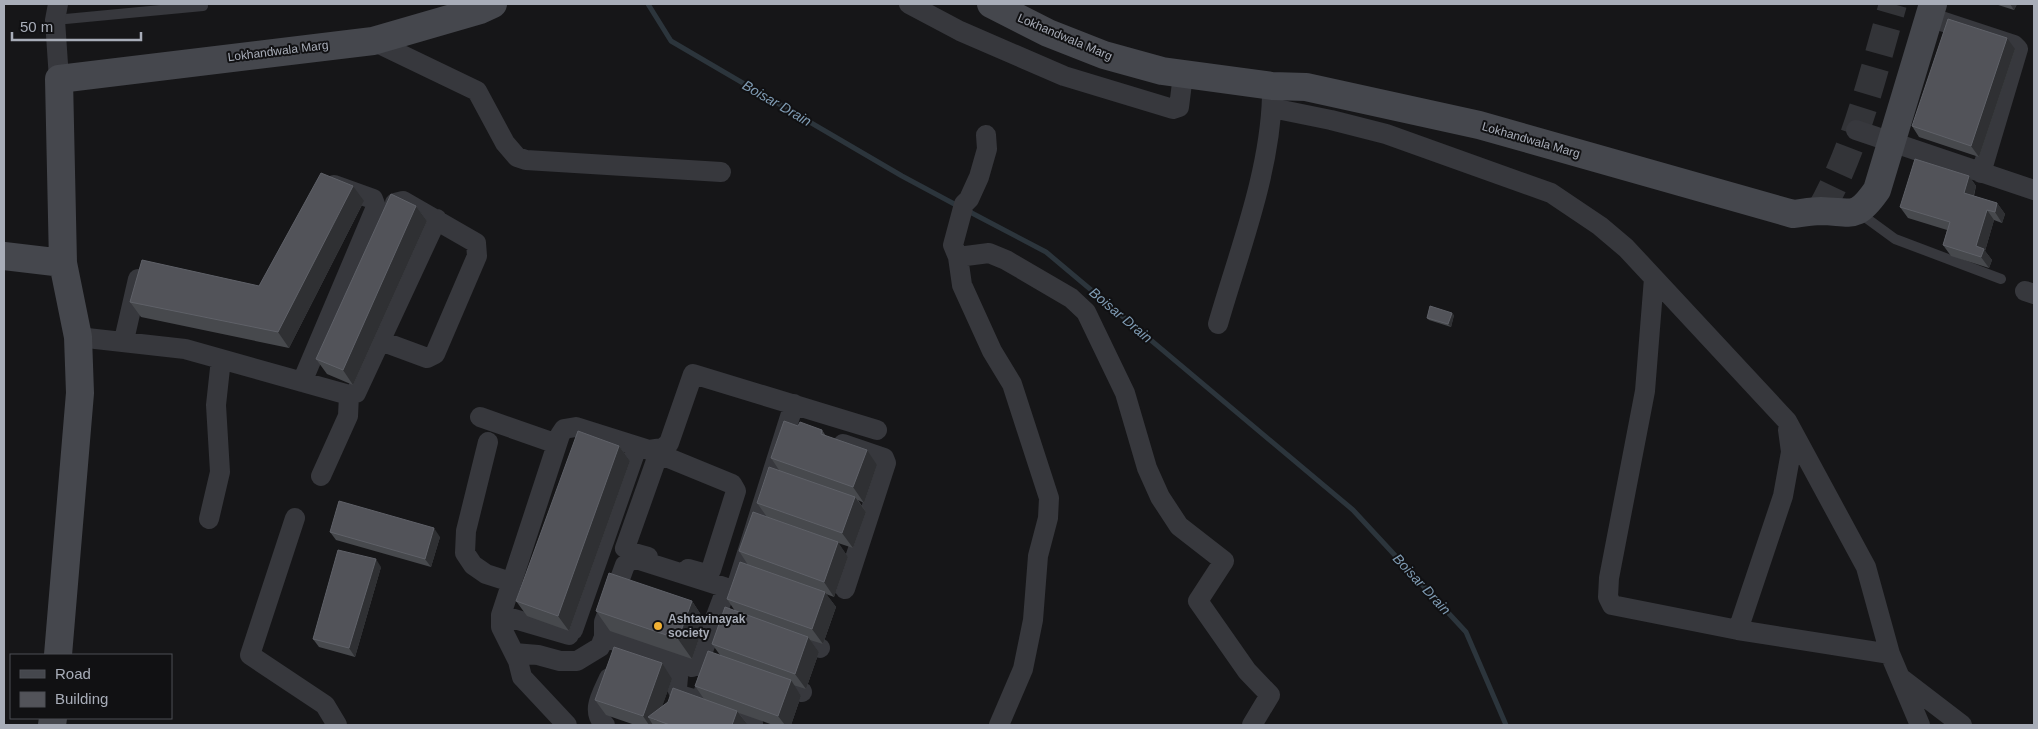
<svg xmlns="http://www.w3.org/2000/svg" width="2038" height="729" viewBox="0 0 2038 729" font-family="Helvetica,sans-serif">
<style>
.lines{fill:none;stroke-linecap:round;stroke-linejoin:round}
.stream{stroke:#2c353c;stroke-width:5}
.secondary-tunnel{stroke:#333438;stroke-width:28;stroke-dasharray:28 14;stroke-linecap:butt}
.lane{stroke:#37383d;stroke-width:10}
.street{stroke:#37383d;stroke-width:20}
.secondary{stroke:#45474d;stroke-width:28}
.wall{fill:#47494d}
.shaded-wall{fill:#2f3033}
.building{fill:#525359;stroke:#5f6168}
.poi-dot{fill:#f2b134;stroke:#111113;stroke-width:2}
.labels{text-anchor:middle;stroke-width:4;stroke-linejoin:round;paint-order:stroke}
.street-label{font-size:12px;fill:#a8adb8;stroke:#111113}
.poi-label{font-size:12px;font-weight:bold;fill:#a8adb8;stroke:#111113;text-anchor:start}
.water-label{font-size:14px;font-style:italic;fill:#7f9bb3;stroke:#111113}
</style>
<rect width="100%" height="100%" fill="#161618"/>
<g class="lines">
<path class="stream" d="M648,4l23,37 231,135 56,30
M968,211l78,41 307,258 113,122 40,93"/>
<path class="secondary-tunnel" d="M1820,211c36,-63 53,-138 73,-207"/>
<path class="lane" d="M55,20l148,-14
M1858,212l37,27 106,40"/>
<path class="street" d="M58,4l-3,16 4,59
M909,4l51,27 104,45 109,33 6,-2 4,-32
M1929,17l85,28 4,4 -37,124
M373,41l104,50 28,52 12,14 9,3 195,12
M1272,108l59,12 55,14 165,59 49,33 26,22 161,173 79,146 24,87 30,71
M1856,130l178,60
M986,135l1,14 -8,28 -10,22 -5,5 -11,41 5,12 4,28 30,66 20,33 37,114 -1,20 -10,38 -5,64 -10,49 -24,56
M958,257l31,-4 17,7 65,38 15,14 39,81 22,75 13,29 19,29 45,35 -26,40 49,70 23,24 -18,30
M1654,278l-9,113 -36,187 -1,19 4,8 126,25 152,24
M2025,291l9,3
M1218,324c21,-73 52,-151 54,-228
M78,337l107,12 164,46 7,-2 81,-174
M124,340l14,-61
M381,341l46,17 8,-4 42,-98 -1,-13 -73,-42 -8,2
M302,382l74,-175 -3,-8 -39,-14
M480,417l77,27
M488,442l-22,89 -1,22 8,12 13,9 25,8
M843,444l41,14 2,5 -41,126
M649,450l83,34 4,7 -25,79 -5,4 -18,-5
M321,476l27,-60 1,-21
M295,518l-45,137 75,50 12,20
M209,519l11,-47 -4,-67 5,-46
M648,557l-18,-5 -5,-4 33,-93
M736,588l58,-184
M501,615l68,20
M573,630l64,-183
M1738,630l45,-134 8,-44 -3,-22
M788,636l32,12
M514,653l24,2 22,6h17l23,-14 4,-10v-15l21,-57 8,-7 91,29 1,5 -27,72 -6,3 -88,-30
M652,667l26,10 -1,11 3,7 21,6
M710,671l-9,30 4,5 48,17
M1902,679l60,46
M772,681l30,11
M567,725l-45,-48 -4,-16 -17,-34v-12l59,-180 4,-6 12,-2 73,23 14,-2 6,-5 24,-69 184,56
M605,725c-15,-14 -3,-31 4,-47"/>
<path class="secondary" d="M991,4l57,29 56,22 58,16 110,15 34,1 173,38 314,89c9,-1 19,-3 28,-3 32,1 35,9 56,-21l56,-186
M4,256l59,7
M58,655l22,-262 -2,-56 -15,-74 -4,-184 314,-38 107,-31 13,-6
M52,725l1,-7"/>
</g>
<path class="wall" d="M1995,4h22l-3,6z
M2015,49l-36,108 -60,-20 -7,-11z
M1969,176l7,10 -2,10 23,7 8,11 -3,9 -8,-3 -9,31 7,9 -3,8 -38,-12 -8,-11 4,-15 -39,-12 -8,-11z
M364,201l-75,147 -148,-31 -11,-15 129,-16z
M416,206l11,15 -74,164 -26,-11 -11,-15z
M1454,315l-3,12 -22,-7 -2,-2z
M798,426l24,4 4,6 51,29 -13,38 -6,-3 8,12 -13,36 -15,-5 10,14 -14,40 -8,-3 10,13 -13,37 -13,-4 9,12 -13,37 -13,-4 8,11 -10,29h-18l-34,-12 9,12h-113l-29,-10 -11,-15 77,-21 -10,27 42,-7 -9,-13 25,-31 -8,-11 23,-33 -8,-12 21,-34 -9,-14 28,-34 -10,-14 22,-33 -8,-12z
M619,446l11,15 -61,170 -42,-15 -11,-15z
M330,532l110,5 -9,30 -95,-27z
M381,567l-26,90 -36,-10 -6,-8z
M692,601l13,20 -13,38 -82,-28 -14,-20z"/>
<path class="shaded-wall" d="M2010,4h7l-3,6z
M2007,38l8,11 -36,108 -8,-11z
M1969,176l7,10 -5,18 -7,-11z
M353,186l11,15 -75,147 -11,-16z
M1997,203l8,11 -3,9 -7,-11z
M416,206l11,15 -74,164 -10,-15z
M1987,210l7,10 -9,31 7,9 -3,8 -8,-11 -5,-11z
M1452,313l2,2 -3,12 -3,-3z
M619,446l11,15 -61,170 -11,-15z
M867,450l10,15 -13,38 -11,-16z
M855,497l11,15 -13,36 -11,-15z
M434,528l6,9 -9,30 -6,-8z
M838,542l10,15 -14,40 -10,-15z
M376,559l5,8 -26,90 -6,-9z
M825,592l11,15 -13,37 -11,-15z
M692,601l13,20 -13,38 -14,-20z
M808,637l11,15 -13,37 -11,-15z
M662,663l10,16 -15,42 -9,-4 5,8h-4l-6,-9z
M791,680l10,16 -10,29h-6l-7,-9z
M737,711l11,14h-16z"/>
<path class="building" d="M1948,19l59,19 -36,108 -59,-20z
M1915,159l54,17 -5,17 33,10 -2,9 -8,-2 -11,36 8,3 -3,8 -38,-12 7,-23 -50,-15z
M321,173l32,13 -75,146 -148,-30 12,-42 117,26z
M391,194l25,12 -73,164 -27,-11z
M1430,306l22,7 -4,11 -21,-6z
M784,421l14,5 2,-4 22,8 -1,4 46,16 -14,37 -82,-29z
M578,431l41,15 -61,170 -42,-15z
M769,467l86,30 -13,36 -85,-30z
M339,501l95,27 -9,31 -95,-27z
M753,512l85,30 -14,40 -85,-31z
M338,550l38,9 -27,89 -36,-9z
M740,562l85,30 -13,37 -85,-30z
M609,573l83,28 -14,38 -82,-28z
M725,607l83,30 -13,37 -83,-30z
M614,647l48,16 -19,53 -48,-16z
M708,651l83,29 -13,36 -83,-30z
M673,688l64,23 -5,14h-62l-22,-8 20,-15z"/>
<circle class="poi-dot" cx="658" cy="626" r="5"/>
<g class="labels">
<g class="street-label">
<text transform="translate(1065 37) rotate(23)" y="4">Lokhandwala Marg</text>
<text transform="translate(278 51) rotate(-7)" y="4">Lokhandwala Marg</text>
<text transform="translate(1531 140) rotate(16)" y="4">Lokhandwala Marg</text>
</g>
<g class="poi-label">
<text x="668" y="623">Ashtavinayak<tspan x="668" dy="14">society</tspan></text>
</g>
<g class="water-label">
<text transform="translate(777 103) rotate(30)" y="5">Boisar Drain</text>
<text transform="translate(1121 315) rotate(40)" y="5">Boisar Drain</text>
<text transform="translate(1422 584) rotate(47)" y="5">Boisar Drain</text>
</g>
</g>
<rect width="2038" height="729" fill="none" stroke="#a8adb8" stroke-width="10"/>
<rect x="10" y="654" width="162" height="65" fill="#111113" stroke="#4d4f55"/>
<rect x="20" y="670" width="25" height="8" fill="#45474d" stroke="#4d4f55"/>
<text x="55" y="679" font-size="15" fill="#a8adb8">Road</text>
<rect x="20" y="692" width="25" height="15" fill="#525359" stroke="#4d4f55"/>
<text x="55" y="704" font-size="15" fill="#a8adb8">Building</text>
<path d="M12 32v8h129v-8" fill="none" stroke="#a8adb8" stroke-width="2.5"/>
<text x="20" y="32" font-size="15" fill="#a8adb8" stroke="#111113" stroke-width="4" paint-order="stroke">50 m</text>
</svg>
